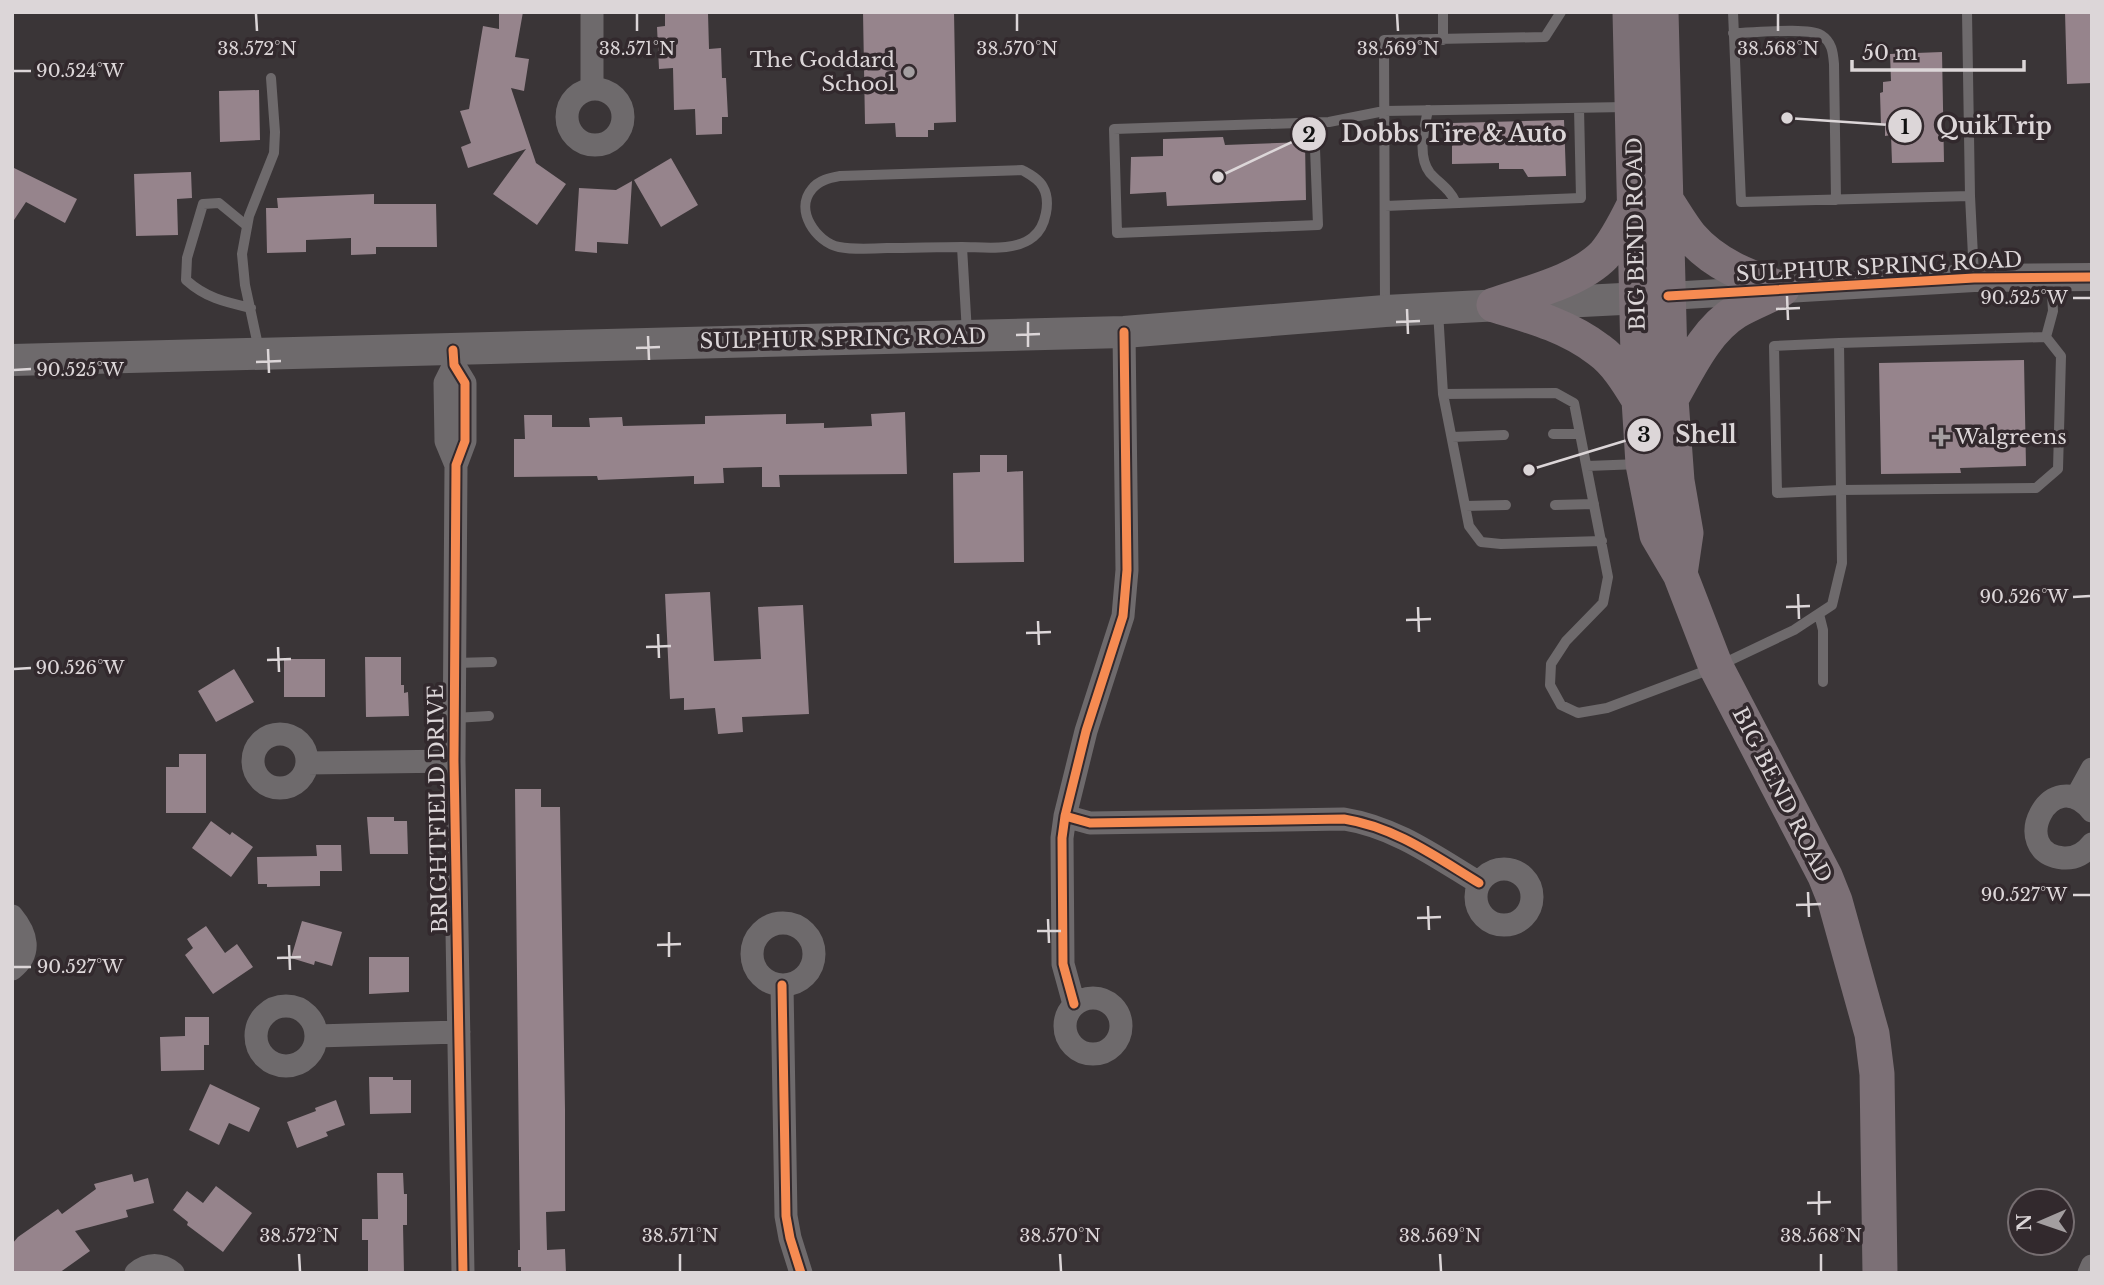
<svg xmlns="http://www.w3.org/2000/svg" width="2104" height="1285" viewBox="0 0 2104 1285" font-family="'Libre Baskerville',serif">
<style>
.building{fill:#96848c}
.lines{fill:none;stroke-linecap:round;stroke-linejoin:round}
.service{stroke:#6e6a6c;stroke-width:10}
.minor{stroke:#6e6a6c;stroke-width:23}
.tertiary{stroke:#6e6a6c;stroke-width:28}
.secondary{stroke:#6e6a6c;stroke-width:32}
.primary{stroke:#7c7076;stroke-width:35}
.cycleway-casing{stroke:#32292d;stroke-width:13}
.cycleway{stroke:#f68b52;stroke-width:9}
.ticks{fill:none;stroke:#dcd6d8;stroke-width:2.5}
.poi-dot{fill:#a39ea0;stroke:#32292d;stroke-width:2.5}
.labels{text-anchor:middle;stroke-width:7;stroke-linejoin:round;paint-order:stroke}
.poi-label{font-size:21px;fill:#dcd6d8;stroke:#32292d;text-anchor:end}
.street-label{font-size:21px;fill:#dcd6d8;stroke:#32292d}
.ticks-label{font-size:18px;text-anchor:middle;fill:#dcd6d8;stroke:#32292d;stroke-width:7;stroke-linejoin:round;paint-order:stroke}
.leader{fill:none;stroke:#dcd6d8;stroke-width:2.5}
.callout-dot{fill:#dcd6d8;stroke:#32292d;stroke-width:2.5}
.mark-label{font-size:21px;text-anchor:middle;font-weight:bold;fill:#111}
.callout-label{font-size:23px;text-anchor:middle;font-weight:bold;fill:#dcd6d8;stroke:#32292d;stroke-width:7;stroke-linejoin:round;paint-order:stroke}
</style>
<rect width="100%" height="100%" fill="#3a3537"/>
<path class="building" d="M499,12h24l-8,45 14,2 -5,32 -13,-3 25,75 30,21 -29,41 -44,-31 33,-45 -58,19 -7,-21 10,-4 -11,-32 9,-2 14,-83 16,3z
M863,12h91l2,110 -22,1v7h-6v7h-32l-1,-14 -30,1z
M2065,12h27v71l-25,1z
M708,13l1,36 12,-1 1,30h4l2,39h-6v17l-26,1 -1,-26 -21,1 -1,-42 -14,1 -2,-42 8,-1v-12z
M1942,52l2,110 -52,1 -1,-28 -6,1v-11h-4l-1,-32 3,-1v-10l8,-1 -1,-27z
M259,90l1,50 -40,2 -1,-51z
M1564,120l2,56 -38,1 -5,-8h-24v-6l-47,1v-41z
M1223,137l2,8 80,-3 1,58 -139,6 -1,-14 -36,2 1,-37 32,-1v-17z
M671,158l27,47 -37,22 -27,-47z
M12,167l65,32 -12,24 -39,-21 -14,21z
M191,172l1,26 -15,1 1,36 -42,1 -2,-62z
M632,181l-4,63 -31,-2v11l-22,-2 4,-63 37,2z
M374,194v10h62l1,43h-61v7l-25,1v-17l-45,2v12l-39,1 -1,-45h12l-1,-10z
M2024,360l2,106 -66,2 1,5 -80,1 -2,-111z
M905,412l2,62 -128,1 1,12h-18v-20l-39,1 1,15 -30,1v-8l-96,4 -1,-4 -83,1v-38h11l-1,-24h28v12h38l-1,-9 33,-1 1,9 39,-1 43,-1v-8l81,-2v10l38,-1v5l48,-2 -1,-12z
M980,455h27v17l16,-1 1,91 -70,1 -1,-90 27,-1z
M710,592l4,69 47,-2 -3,-52 45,-2 6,109 -67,3 1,15 -25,2 -3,-26 -31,2v-12l-14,1 -5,-105z
M365,657h36v28h3v8l4,-1 1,24 -43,1z
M284,659h41v38h-41z
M234,669l20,33 -38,20 -18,-31z
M179,754h27v59h-40v-46h13z
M515,789h26v18h19l5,302v102l-19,1 1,38 18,-1 1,24h-45v-6h-3v-17h2z
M367,817h27v4h13l1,33h-38z
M211,821l19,14 2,-3 21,15 -22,30 -39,-29z
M316,845h25l1,26h-22v15l-53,1v-3h-9l-1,-27 60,-1z
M302,921l40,11 -10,34 -17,-5 -1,4 -23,-7z
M206,926l19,27 12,-9 16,23 -40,27 -28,-39 8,-7 -6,-9z
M369,957h40v35l-40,2z
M185,1017h24v28h-5v25l-43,1 -1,-34 25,-1z
M369,1077h24v3h18v33l-41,1z
M210,1084l50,24 -11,24 -20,-9 -10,22 -30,-15z
M336,1100l9,25 -19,7 2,4 -31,12 -10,-26 29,-11 -1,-3z
M377,1173h26l1,21h3v31h-4l1,48h-36v-33h-6v-21h16z
M132,1174l2,8 14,-4 6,25 -28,7 2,7 -53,14 15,20 -31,22h-47v-29l6,-7 40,-28 4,5 34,-25 -2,-5z
M216,1186l36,27 -29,39 -36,-27 1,-3 -15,-12 14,-19 16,12z"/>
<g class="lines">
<path class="service" d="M1443,12v28
M1733,12l8,190 229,-6 4,80
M1967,12l3,184
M1733,33c19,0 74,-6 88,2 11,7 12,17 13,29l2,136
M1428,110c-4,19 -11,46 2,63 10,11 20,16 26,30
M1314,123l4,102 -201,8 -3,-104 215,-7 55,-11 242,-4
M1385,206l196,-8 -2,-90
M247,226l-28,-23 -16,1 -16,54 -1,22c20,18 39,22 65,28
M962,247c-25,0 -50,1 -75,1 -16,1 -33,2 -48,-1 -23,-5 -45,-37 -27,-58 7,-9 18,-11 28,-13l182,-6c7,4 17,9 21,17 8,14 3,40 -10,50 -18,15 -50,10 -71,10l5,86
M1385,308l-1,-268 161,-3 16,-25
M1438,311l5,83 26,132 12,16 20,2 101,-3
M1839,343l-65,3 3,147 64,-3 195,-2 22,-19 3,-113 -15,-19
M259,350l-14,-65 -3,-31 7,-38 25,-63 1,-21 -4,-54
M1443,394l113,-1 18,10 34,174 -5,26 -37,38 -15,23 -1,21 11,20 17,8 29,-5 109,-41 78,-37 38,-25 10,-42 -3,-220 207,-6 7,-26 -2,-32
M1553,434h27
M1452,437l52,-2
M1587,466l53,-2
M1555,505l39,-1
M1465,506l41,-1
M1819,614l4,16v52
M455,663l37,-1
M454,718l35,-2"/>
<path class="minor" d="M567 117a28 28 0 1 1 56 0a28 28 0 1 1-56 0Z
M592,89v-77
M453,350l1,15 11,18v58l-9,24 -2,296 9,512
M454,365l-9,18 1,58 10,24
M253 761a27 27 0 1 1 54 0a27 27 0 1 1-54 0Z
M307,763l147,-2
M2076,798l16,-29
M2092,811c-41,-50 -86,41 -29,47 13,1 22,-5 29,-14
M1065,816l25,7 254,-4c51,8 92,38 135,64
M1476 897a28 28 0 1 1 56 0a28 28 0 1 1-56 0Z
M12,916c15,18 20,37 0,53
M752 954a31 31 0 1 1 62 0a31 31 0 1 1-62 0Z
M782,985l4,231 4,22 11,35
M1065 1026a28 28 0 1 1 56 0a28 28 0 1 1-56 0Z
M1074,1004l-11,-40 -1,-126 3,-22 21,-85 37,-115 4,-46 -3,-238
M256 1036a30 30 0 1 1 60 0a30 30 0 1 1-60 0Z
M316,1036l143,-4
M136,1273c12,-10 25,-10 37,0
M2089,1273l3,-7"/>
<path class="tertiary" d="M1668,296l306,-18 118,-1"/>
<path class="secondary" d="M12,360l1112,-28 261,-21 276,-14"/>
<path class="primary" d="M1630,12l9,388 4,64 14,71 23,39 36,93 109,209 10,25 37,133 5,40 3,199
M1661,12l10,387 6,82 9,52 -6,41
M1666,200c8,12 16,26 25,37 24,28 58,40 91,52
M1494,305c34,-12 85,-24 110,-50 13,-15 22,-34 31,-52
M1494,305c37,11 74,21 105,45 17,12 29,32 40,50
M1671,399c18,-31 34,-68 66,-88 14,-8 30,-14 45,-22"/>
<defs>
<path id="cycleway" d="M1668,296l306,-18 118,-1
M453,350l1,15 11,18v58l-9,24 -2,296 9,512
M1065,816l25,7 254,-4c51,8 92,38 135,64
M782,985l4,231 4,22 11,35
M1074,1004l-11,-40 -1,-126 3,-22 21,-85 37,-115 4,-46 -3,-238"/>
</defs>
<use href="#cycleway" class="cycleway-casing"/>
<use href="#cycleway" class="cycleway"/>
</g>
<path class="ticks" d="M256,14l1,17M637,14v17M1017,14v17M1397,14l1,17M1778,14v17M14,71h17M1787,296l1,24M2073,298h17M1407,309l1,25M1776,309l24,-1M1028,322v25M1396,322l24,-1M1016,335l24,-1M648,336l1,24M636,348l24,-1M268,349l1,24M256,362l25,-1M14,370l17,-1M1798,594l1,25M2073,597l17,-1M1418,607l1,25M1786,607l24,-1M1406,620l25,-1M1038,621l1,24M1026,633l25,-1M658,634l1,24M278,647l1,25M646,647l25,-1M267,660l24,-1M14,669l17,-1M1808,892l1,25M2073,895h17M1796,905l25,-1M1428,906l1,24M1417,918l24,-1M1048,919l1,24M1037,931h24M669,932v25M289,945l1,25M657,945l24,-1M277,958l24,-1M14,967h17M1819,1191v24M1807,1203l24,-1M299,1254l1,17M680,1254v17M1060,1254l1,17M1440,1254l1,17M1821,1254v17"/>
<g class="poi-dot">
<circle cx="909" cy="72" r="7"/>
<path d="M1937.5 426.5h7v7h7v7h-7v7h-7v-7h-7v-7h7z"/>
</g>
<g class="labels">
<g class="poi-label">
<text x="895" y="67">The Goddard<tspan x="895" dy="24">School</tspan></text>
<text x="1955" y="444" text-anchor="start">Walgreens</text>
</g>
<g class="street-label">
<text transform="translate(1636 234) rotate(-91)" y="7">BIG BEND ROAD</text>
<text transform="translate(1879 267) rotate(-3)" y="7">SULPHUR SPRING ROAD</text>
<text transform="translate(843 339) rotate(-1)" y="7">SULPHUR SPRING ROAD</text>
<text transform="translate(1782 795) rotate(63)" y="7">BIG BEND ROAD</text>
<text transform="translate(438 809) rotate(-91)" y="7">BRIGHTFIELD DRIVE</text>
</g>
</g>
<g class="ticks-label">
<text x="257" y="55">38.572°N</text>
<text x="637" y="55">38.571°N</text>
<text x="1017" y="55">38.570°N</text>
<text x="1398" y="55">38.569°N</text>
<text x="1778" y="55">38.568°N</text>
<text x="80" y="77">90.524°W</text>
<text x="2024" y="304">90.525°W</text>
<text x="80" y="376">90.525°W</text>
<text x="2024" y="603">90.526°W</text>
<text x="80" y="674">90.526°W</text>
<text x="2024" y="901">90.527°W</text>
<text x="80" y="973">90.527°W</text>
<text x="299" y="1242">38.572°N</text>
<text x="680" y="1242">38.571°N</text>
<text x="1060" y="1242">38.570°N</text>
<text x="1440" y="1242">38.569°N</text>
<text x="1821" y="1242">38.568°N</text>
</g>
<path class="leader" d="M1787 118L1905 126M1218 177L1309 134M1529 470L1644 435"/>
<g class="callout-dot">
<circle cx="1787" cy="118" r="7"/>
<circle cx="1218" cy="177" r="7"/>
<circle cx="1529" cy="470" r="7"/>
<circle cx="1905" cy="126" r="18"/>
<circle cx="1309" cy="134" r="18"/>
<circle cx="1644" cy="435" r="18"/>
</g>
<g class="mark-label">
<text x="1905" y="134">1</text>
<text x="1309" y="142">2</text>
<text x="1644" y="442">3</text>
</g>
<g class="callout-label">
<text x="1994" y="134">QuikTrip</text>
<text x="1454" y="142">Dobbs Tire &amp; Auto</text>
<text x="1706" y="443">Shell</text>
</g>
<rect width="2104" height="1285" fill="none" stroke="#dcd6d8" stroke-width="28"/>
<g transform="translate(2041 1222) rotate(268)"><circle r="33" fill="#32292d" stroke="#766e71" stroke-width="2"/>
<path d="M0-5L12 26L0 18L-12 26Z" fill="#a39ea0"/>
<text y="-10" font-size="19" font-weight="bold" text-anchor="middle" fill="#dcd6d8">N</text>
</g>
<path d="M1852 60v10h172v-10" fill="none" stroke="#dcd6d8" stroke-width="3.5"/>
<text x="1862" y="60" font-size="21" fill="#dcd6d8" stroke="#32292d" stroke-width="5" paint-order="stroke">50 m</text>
</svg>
